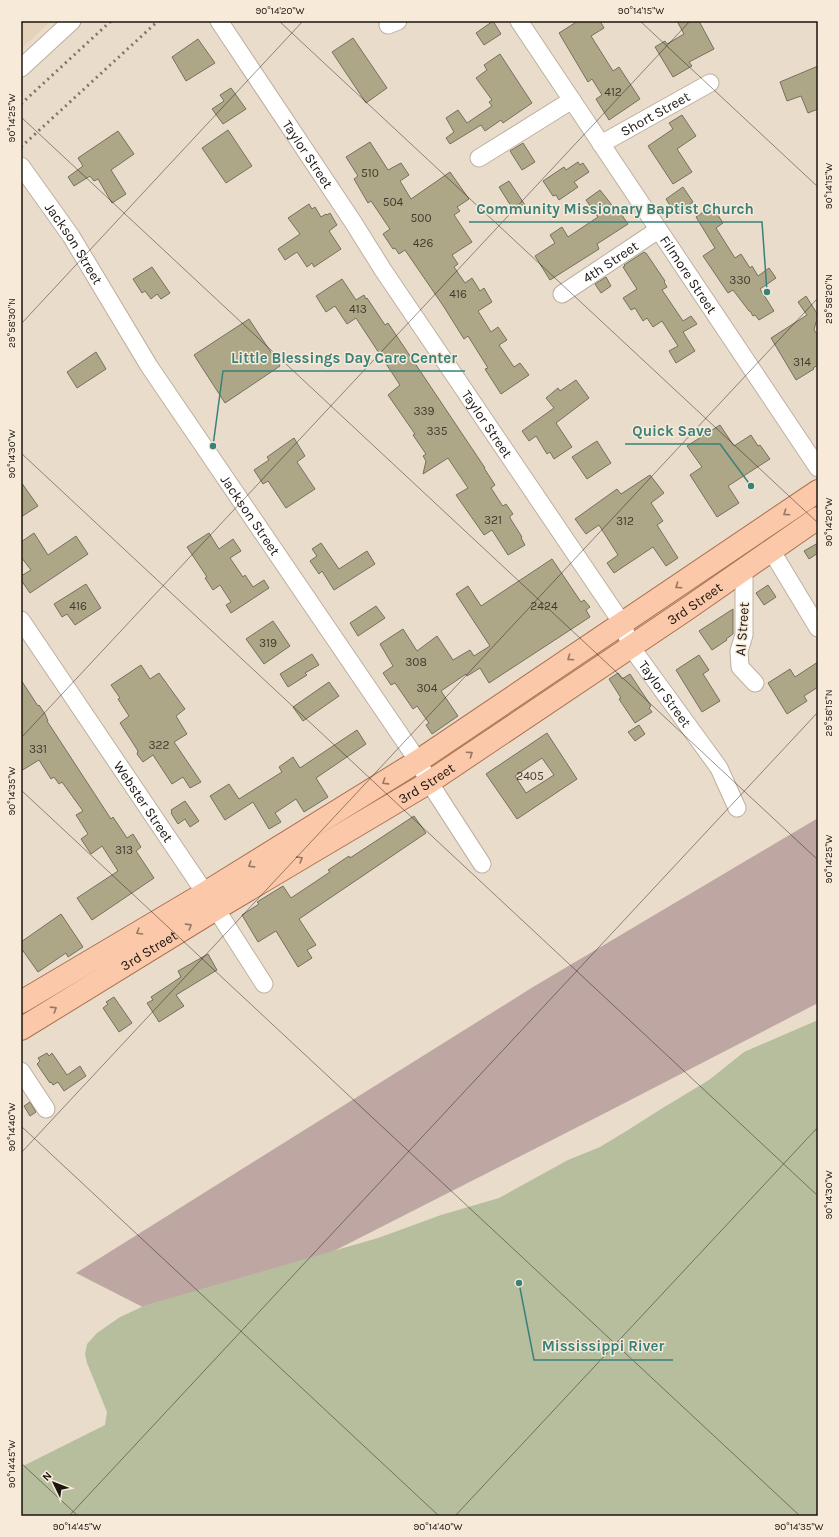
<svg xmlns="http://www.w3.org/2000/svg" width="839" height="1537" viewBox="0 0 839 1537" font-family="Karla,sans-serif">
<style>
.built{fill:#e4d2ba}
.green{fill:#bea7a3}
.water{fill:#b6be9e}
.building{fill:#aea787;stroke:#75715e;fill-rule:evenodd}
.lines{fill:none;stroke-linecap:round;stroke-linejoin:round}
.minor-casing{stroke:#bdb09f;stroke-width:19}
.major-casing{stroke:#ab724f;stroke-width:24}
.minor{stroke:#fff;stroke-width:17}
.major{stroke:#fbc8aa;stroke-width:22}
.rail{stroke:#7f766a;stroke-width:3;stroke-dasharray:2 4;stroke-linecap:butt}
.oneway{stroke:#967764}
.ticks{fill:none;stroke:#1a150f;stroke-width:1;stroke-opacity:0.45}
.labels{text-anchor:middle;stroke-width:3;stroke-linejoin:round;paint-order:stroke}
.number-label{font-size:12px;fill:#3f3a2d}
.street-label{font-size:14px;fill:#1a150f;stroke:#f7ead8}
.leader{fill:none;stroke:#3a817a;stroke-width:1.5}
.callout-dot{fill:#3a817a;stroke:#f7ead8;stroke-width:1.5}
.callout-label{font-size:15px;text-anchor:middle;font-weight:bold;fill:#3a817a;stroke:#f7ead8;stroke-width:3;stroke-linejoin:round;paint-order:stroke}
.neatline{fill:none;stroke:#1a150f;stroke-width:1.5}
.ticks-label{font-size:10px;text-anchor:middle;fill:#1a150f}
</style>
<rect width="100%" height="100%" fill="#eadccb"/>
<path class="built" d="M21,21h30l-30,28z"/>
<path class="green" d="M818,818v185l-207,107 -281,143 -156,70 -98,-50 457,-286z"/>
<path class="water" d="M818,1020v496h-797v-49l84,-42 2,-13 -20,-49 -2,-9 2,-10 10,-11 23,-16 26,-12 232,-67 63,-23 58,-17 69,-38 32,-13 28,-17 33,-21 48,-29 35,-28z"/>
<path class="building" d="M493,21l8,13 -17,11 -8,-12z
M578,21h22l4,7 -13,8 22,35 6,-4 21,32 -31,21 -13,-21 6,-4 -10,-16 -4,3 -29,-49z
M677,21h22l15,28 -25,13 3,4 -19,11 -18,-30 10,-6 2,3 17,-10z
M353,38l34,50 -21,15 -34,-51z
M198,39l17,24 -29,18 -14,-24z
M500,54l32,49 -29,20 -2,-3 -16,11 -4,-6 -31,19 -4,-6 8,-6 -8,-14 12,-8 9,13 25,-17 -3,-4 3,-2 -16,-22 11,-8 -3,-5z
M818,66v43l-10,4 -7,-17 -14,5 -7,-19z
M231,88l15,21 -23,15 -11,-15 12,-8 -4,-6z
M682,115l14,21 -19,13 15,23 -19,12 -25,-38 25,-17 -4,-6z
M228,130l24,36 -26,17 -24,-35z
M118,131l16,23 -23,16 15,24 -14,9 -14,-24 -4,2 -4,-5 -16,10 -6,-9 15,-11 -5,-8z
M370,142l18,28 13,-7 8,12 -9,6 11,18 39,-27 19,27 -12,8 3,4 -6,4 18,27 -20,13 6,9 -4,3 11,16 7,-5 8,13 4,-3 8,14 -14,9 13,21 7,-5 9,13 -8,5 15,22 6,-4 9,12 -28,19 -16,-25 3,-1 -20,-32 -4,3 -20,-32 -39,-57 -6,4 -4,-6 -2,1 -10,-15 7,-5 -19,-28 -3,2 -14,-24 4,-3 -12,-19z
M523,143l12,19 -13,8 -12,-19z
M578,162l2,3 3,-2 6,9 -15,10 4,5 -19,13 -3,-5 -3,1 -10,-15 21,-14 2,3z
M509,181l18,27 -11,6 -17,-27z
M683,187l10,15 -14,10 -5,-7 -3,2 -5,-8z
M600,190l15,19 2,-1 11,16 -31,20 2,5 -49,31 -15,-24 20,-13 -5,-8 12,-8 6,10 30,-20 -12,-17z
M309,204l3,5 3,-2 6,10 5,-3 1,1 3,-2 7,12 -8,6 12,18 -27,18 -2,-4 -5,4 -10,-15 -12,8 -7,-11 22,-15 -12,-16z
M712,206l11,17 -7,5 19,30 6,-4 9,14 2,-2 6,10 11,-8 7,10 -16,11 14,22 -15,9 -4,-5 -2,1 -3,-5h-1l-16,-21 -5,3 -25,-37 12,-8 -19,-31z
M644,252l1,1h1l19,28 -1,1 3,5 -5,3 21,31 8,-5 6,8 -14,8 12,19 -19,12 -7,-12 9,-5 -16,-25 -9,6 -6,-9 -4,3 -8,-13 -4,2 -8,-12 14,-9 -14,-22 2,-1 -1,-1z
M152,267l18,26 -9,6 -4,-5 -6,5 -6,-8 -3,2 -9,-14z
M606,277l5,9 -10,7 -6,-9z
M342,279l14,21 8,-5 2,4 1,-1 18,27 3,-2 97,145h-1l11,17 -4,3 11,17 1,1 3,-2 7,10 -3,2v2l12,19 -1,1 4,7 -17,10 -16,-25 -8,5 -28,-40 12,-7 -20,-30 -25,16 3,-13 -3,-5 3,-2 -13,-19 2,-1 -27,-39 12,-10 -44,-67 -9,6 -12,-18 -9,6 -10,-16z
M806,296l12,19v5l-2,2 -2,8 4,5v30l-5,3 1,1 -18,11 -25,-42 36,-23 -9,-13z
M249,319l31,47 -55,37 -31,-48z
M96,352l10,17 -29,19 -10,-16z
M576,380l13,18 -33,25 16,24 -18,12 -4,-7 -3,2 -11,-18 -7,5 -7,-10 32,-23 -8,-10 12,-10 2,3z
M720,425l14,21 17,-11 7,11 2,-1 10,14 -42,27 11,17 -22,14 -27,-42 12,-8 -15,-21z
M294,438l11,18 -8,6 18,27 -29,19 -18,-27 -5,3 -9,-14 15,-10 -2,-3z
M597,441l14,22 -24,16 -15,-22z
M650,475l14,18 -13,10 12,18 -6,4 21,33 -12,8 -13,-19 -39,26 -7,-10 11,-8 -19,-30 -13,9 -11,-15 42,-30 4,5z
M21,482l17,24 -17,11z
M34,533l14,22 28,-19 12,18 -58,39 -9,-13v-4l10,-6 -10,-13v-15z
M209,533l10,16 14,-10 8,12 -11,7 13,19 2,-2 8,12 11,-7 5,8 -38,25 -5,-8 5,-3 -11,-17 -7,5 -8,-12 2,-1 -20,-30z
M321,543l18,26 28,-18 8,13 -41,26 -12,-19 -3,3 -9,-13 7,-5 -5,-7z
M818,543v10l-9,6 -5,-8z
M552,559l29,43 3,-2 6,7 -4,3 4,7 -101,66 -9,-15 -13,8 -1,-2 -25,17 17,25 -26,18 -6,-9 3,-2 -12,-17 -4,3 -18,-26 -4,2 -8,-12 10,-7 -13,-22 23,-15 14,22 20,-15 16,24 17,-10 4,6 16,-10 -34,-52 12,-8 13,20z
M86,584l15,24 -26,17 -8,-11 -5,3 -8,-13z
M768,585l8,12 -12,8 -8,-12z
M376,606l9,12 -27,18 -8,-13z
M733,609v25l-7,5 1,1 -15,10 -13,-19z
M273,621l17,25 -26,18 -18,-25z
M312,654l7,11 -14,8 2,2 -19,12 -8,-13z
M699,655l10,15 -6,4 17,27 -18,11 -26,-42z
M818,662v25l-14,9 3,5 -20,13 -19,-31 22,-14 5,8z
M141,665l9,14 9,-6 26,36 -9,7 11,18 -13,8 27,40 -11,6 -7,-11 -11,7 -19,-29 -10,7 -6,-8 1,-3 -18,-28 9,-7 -11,-17 2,-1 -9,-13z
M618,673l4,6 8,-5 21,32 -2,2 3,4 -17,11 -16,-24 2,-1 -12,-19z
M21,680l17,26 1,-1 6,9 3,7h-1l64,98 2,-2 14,21 6,-4 8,13 -5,4 18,27 -62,42 -15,-22 41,-27 -16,-25 -11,8 -10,-15 7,-5 -12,-19 7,-4 -21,-29 -3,2 -5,-7 -3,2 -12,-19 -18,11z
M329,682l10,14 -36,25 -10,-14z
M639,725l6,9 -10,7 -7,-9z
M357,730l9,14 -50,34 12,19 -24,15 -8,-13 -21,14 6,9 -12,7 -16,-27 -28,18 -15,-24 19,-12 10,15 43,-27 -3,-5 14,-10 7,11z
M547,733l30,46 -60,40 -31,-45zM542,758l12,17 -28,18 -11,-17z
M185,801l14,20 -9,6 -5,-8 -7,5 -7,-11 1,-1 -1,-2z
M414,816l12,17 -127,86 17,26 -9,5 5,8 -14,9 -22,-36 -18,11 -16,-27 17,-11 -2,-2 26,-16 8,12 39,-26 -2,-2 21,-14 1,2z
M61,914l22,33 -15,10 -2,-4 -28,19 -17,-24v-6z
M208,954l9,16 -41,25 8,11 -25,16 -12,-19 6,-3 -2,-3 30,-20 -3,-6z
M114,997l18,26 -13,9 -16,-24 5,-4 -2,-2z
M47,1053l2,3 3,-3 15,22 13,-9 6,10 -22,15 -6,-9 -5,3 -2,-3 -1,1 -13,-19 3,-3 -2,-3z
M30,1102l6,10 -6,4 -6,-10z"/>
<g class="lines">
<defs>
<g id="minor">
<path id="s1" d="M219,21l134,201 30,48 239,353 9,24 88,121 18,40"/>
<path id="s2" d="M519,21l299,447"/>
<path d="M388,25l10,-4"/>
<path d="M21,68l51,-47"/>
<path id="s3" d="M601,144l109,-61"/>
<path d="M479,158l93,-58"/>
<path id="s4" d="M21,166l50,70 78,130 269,395 11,21 53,82"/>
<path id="s5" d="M562,294l96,-64"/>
<path d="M771,550l47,78"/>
<path d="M744,568v67l-5,16 1,16 15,16"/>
<path id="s6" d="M21,620l195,289 48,75"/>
<path d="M21,1071l25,38"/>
</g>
<g id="major">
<path d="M21,1002l184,-109 213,-132 400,-270"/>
<path id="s7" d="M21,1029l195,-120 212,-126 256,-172 134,-93"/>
</g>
</defs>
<use href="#minor" class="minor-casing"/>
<use href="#major" class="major-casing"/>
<use href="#minor" class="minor"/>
<use href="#major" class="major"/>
<path class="rail" d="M21,104l90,-83
M21,147l137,-126"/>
</g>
<defs><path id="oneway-chevron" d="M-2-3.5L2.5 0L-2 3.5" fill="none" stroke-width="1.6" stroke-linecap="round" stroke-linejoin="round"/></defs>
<g class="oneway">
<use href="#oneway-chevron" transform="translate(786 513) rotate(146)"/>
<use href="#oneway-chevron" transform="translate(678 586) rotate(146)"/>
<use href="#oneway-chevron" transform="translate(570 658) rotate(146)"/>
<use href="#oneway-chevron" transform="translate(470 754) rotate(-34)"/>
<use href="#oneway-chevron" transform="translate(385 782) rotate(148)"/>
<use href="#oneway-chevron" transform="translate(300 859) rotate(-31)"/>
<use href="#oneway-chevron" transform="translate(251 865) rotate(148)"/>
<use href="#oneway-chevron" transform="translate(189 926) rotate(-32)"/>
<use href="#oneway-chevron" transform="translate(139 932) rotate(149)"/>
<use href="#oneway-chevron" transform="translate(54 1009) rotate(-32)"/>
</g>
<path class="ticks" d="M279,21l539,502M640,21l178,166M21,117l797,743M21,324l282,-303M21,453l797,743M21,738l669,-717M21,790l779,726M21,1126l418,390M21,1153l797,-855M21,1463l57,53M69,1516l749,-804M455,1516l363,-389"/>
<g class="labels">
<g class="number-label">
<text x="613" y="96">412</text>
<text x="370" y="177">510</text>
<text x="393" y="206">504</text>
<text x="421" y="222">500</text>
<text x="423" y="247">426</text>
<text x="740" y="284">330</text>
<text x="458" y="298">416</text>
<text x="358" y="313">413</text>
<text x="802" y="366">314</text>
<text x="424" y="415">339</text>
<text x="437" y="435">335</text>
<text x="493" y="524">321</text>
<text x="625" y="525">312</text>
<text x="78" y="610">416</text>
<text x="544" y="610">2424</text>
<text x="268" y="647">319</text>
<text x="416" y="666">308</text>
<text x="427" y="692">304</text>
<text x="159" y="749">322</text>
<text x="38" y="753">331</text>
<text x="530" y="780">2405</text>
<text x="124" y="854">313</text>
</g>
<g class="street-label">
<text dy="5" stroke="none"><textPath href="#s3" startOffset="62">Short Street</textPath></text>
<text dy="5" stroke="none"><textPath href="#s1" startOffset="160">Taylor Street</textPath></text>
<text dy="5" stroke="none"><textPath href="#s4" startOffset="94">Jackson Street</textPath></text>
<text dy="5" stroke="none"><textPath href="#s5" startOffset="58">4th Street</textPath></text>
<text dy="5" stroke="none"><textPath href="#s2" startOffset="305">Filmore Street</textPath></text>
<text dy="5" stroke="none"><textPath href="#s1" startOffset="484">Taylor Street</textPath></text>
<text dy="5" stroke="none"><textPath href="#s4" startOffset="418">Jackson Street</textPath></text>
<text dy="5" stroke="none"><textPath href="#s7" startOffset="797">3rd Street</textPath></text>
<text transform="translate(742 629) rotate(-86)" y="5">Al Street</text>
<text dy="5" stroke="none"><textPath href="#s1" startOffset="808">Taylor Street</textPath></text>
<text dy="5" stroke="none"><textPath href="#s7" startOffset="474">3rd Street</textPath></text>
<text dy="5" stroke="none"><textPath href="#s6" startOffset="219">Webster Street</textPath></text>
<text dy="5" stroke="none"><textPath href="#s7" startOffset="150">3rd Street</textPath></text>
</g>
</g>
<path class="leader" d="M767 292L762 222H469M213 446L223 371H465M751 486L720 444H625M519 1283L534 1360H673"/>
<g class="callout-dot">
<circle cx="767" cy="292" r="4"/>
<circle cx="213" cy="446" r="4"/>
<circle cx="751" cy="486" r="4"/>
<circle cx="519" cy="1283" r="4"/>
</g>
<g class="callout-label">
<text x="615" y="214">Community Missionary Baptist Church</text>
<text x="344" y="363">Little Blessings Day Care Center</text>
<text x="672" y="436">Quick Save</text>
<text x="603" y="1351">Mississippi River</text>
</g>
<rect width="839" height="1537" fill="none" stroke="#f7ead8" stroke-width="44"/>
<g transform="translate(54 1483) rotate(313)" stroke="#f7ead8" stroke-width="3" paint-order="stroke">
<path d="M0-3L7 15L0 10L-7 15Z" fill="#1a150f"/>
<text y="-6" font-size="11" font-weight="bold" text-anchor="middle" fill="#1a150f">N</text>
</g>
<rect x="22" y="22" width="795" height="1493" class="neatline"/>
<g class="ticks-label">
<text x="280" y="14">90°14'20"W</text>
<text x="641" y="14">90°14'15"W</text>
<text transform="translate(11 118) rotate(-90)" y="4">90°14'25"W</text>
<text transform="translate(828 186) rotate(-90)" y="4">90°14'15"W</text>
<text transform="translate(828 299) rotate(-90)" y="4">29°58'20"N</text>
<text transform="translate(11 323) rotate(-90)" y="4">29°58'30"N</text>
<text transform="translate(11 454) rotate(-90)" y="4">90°14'30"W</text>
<text transform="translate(828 522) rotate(-90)" y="4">90°14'20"W</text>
<text transform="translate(828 713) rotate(-90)" y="4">29°58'15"N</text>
<text transform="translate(11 791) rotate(-90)" y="4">90°14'35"W</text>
<text transform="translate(828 859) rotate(-90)" y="4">90°14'25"W</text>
<text transform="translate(11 1127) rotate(-90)" y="4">90°14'40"W</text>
<text transform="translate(828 1195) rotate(-90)" y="4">90°14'30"W</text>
<text transform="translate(11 1464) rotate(-90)" y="4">90°14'45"W</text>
<text x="77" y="1530">90°14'45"W</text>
<text x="438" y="1530">90°14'40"W</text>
<text x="799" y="1530">90°14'35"W</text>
</g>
</svg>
